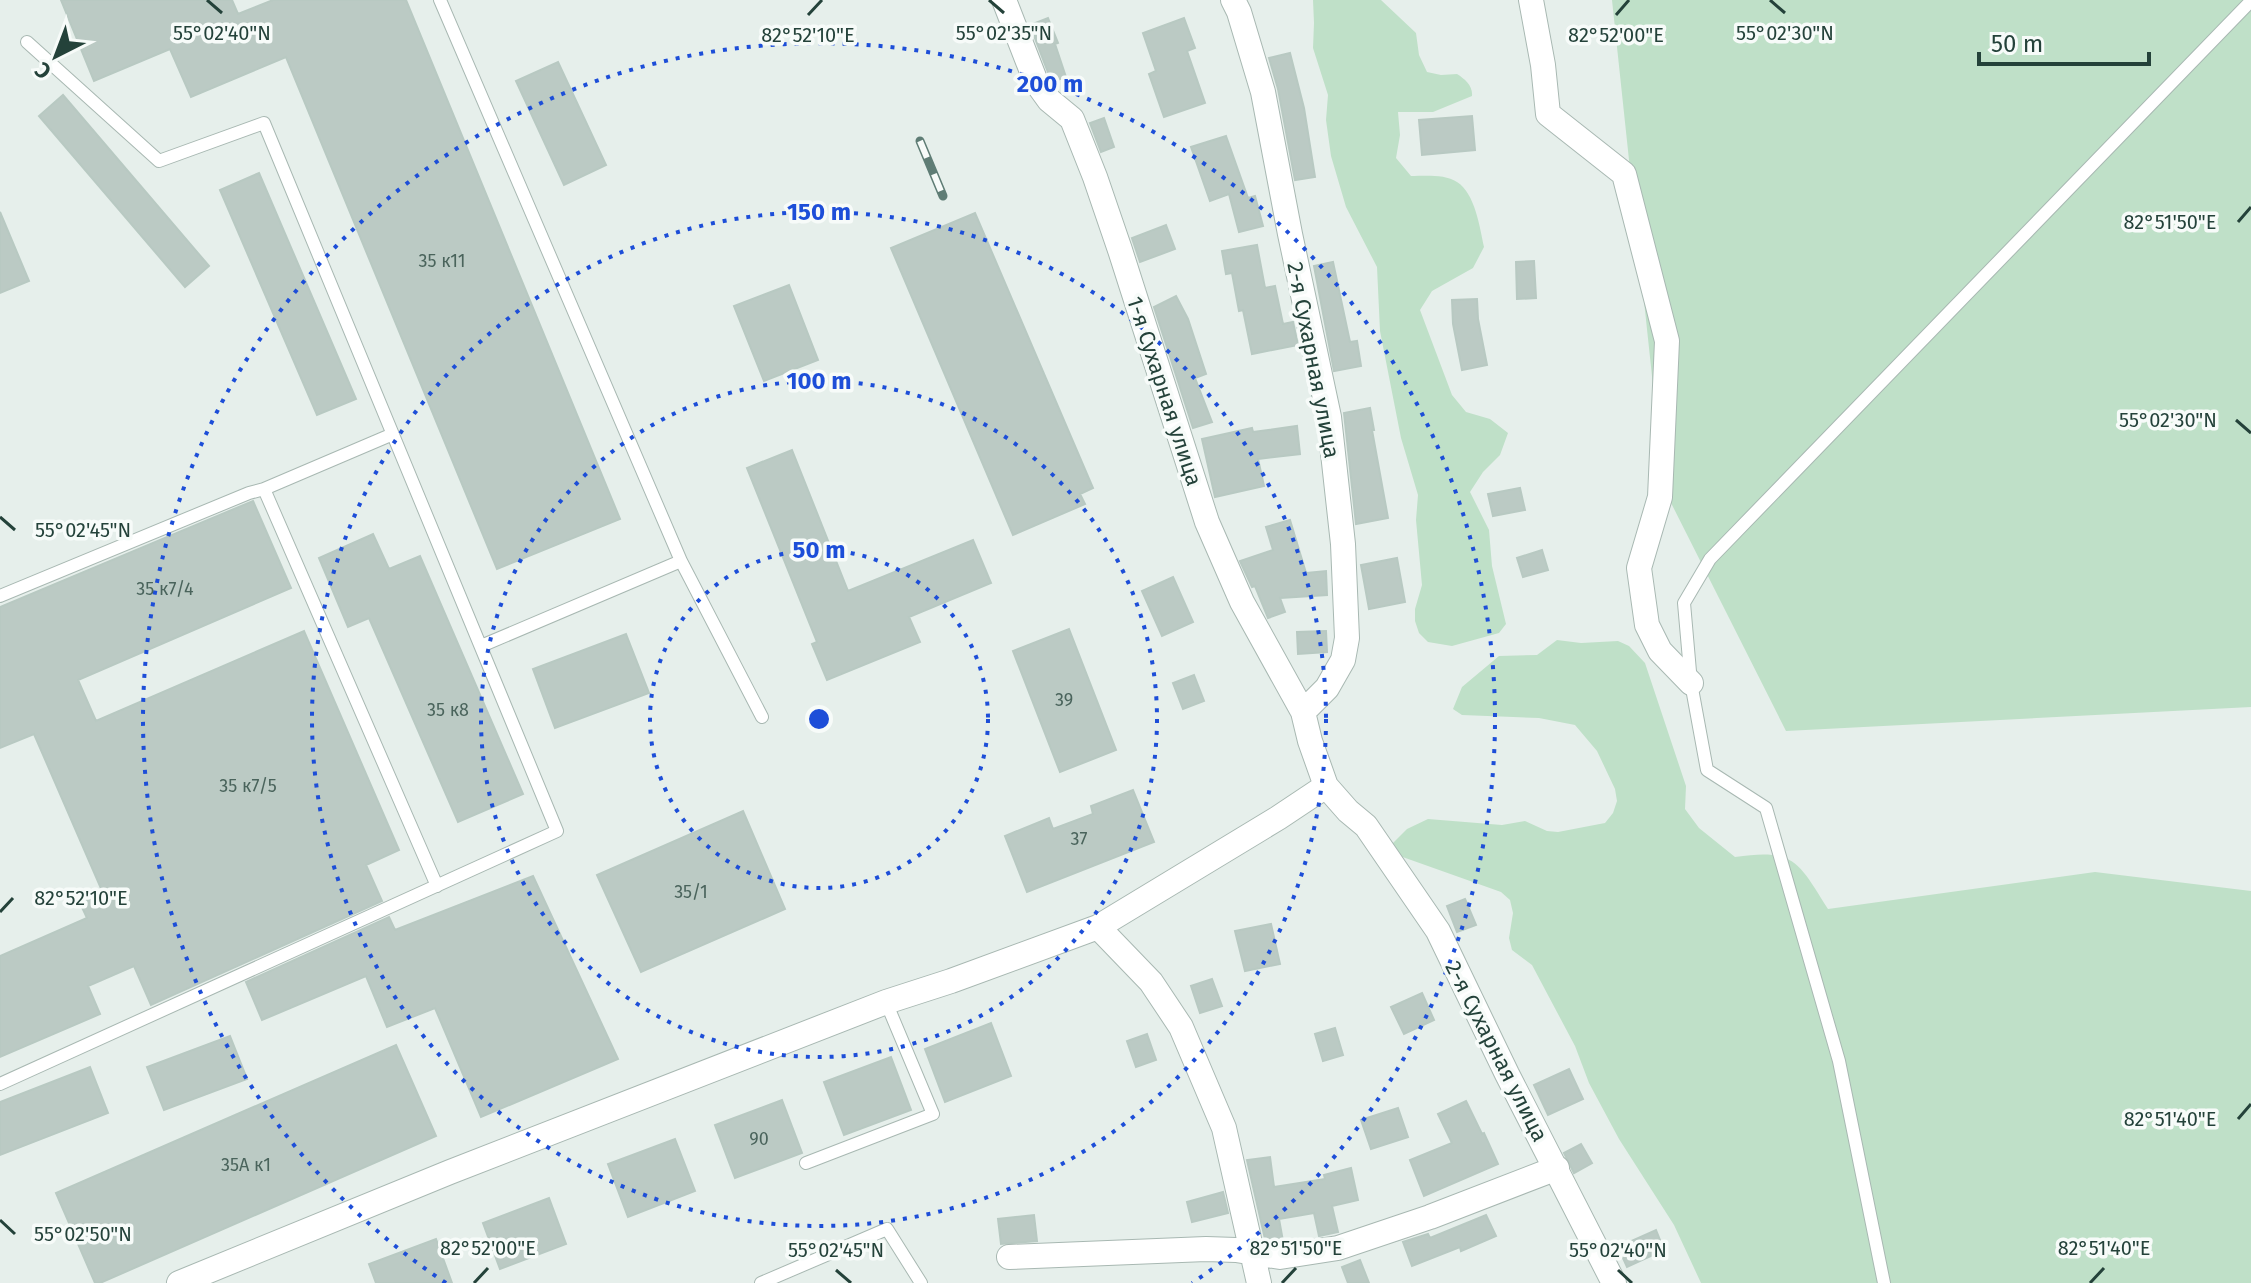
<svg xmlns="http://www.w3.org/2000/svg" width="2251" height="1283" viewBox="0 0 2251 1283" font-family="'Fira Sans',sans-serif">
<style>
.green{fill:#bfe0c8}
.building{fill:#bbcac4;stroke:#b8c9c2;stroke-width:2}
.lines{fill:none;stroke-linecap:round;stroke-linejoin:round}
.lane-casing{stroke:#a8b8b2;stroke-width:14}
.street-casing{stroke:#a8b8b2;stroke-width:26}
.lane{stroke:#fff;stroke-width:12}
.street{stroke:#fff;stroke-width:24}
.rail-casing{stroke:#5f7d75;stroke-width:9}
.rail{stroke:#f7fbf9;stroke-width:6;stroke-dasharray:18;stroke-linecap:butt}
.ticks{fill:none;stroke:#24423a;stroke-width:3}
.ring{fill:none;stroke:#1d4ed8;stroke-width:4;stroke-dasharray:4 8}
.labels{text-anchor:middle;stroke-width:7;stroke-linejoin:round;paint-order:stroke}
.number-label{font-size:18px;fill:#4a645c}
.street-label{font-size:22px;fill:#24423a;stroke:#f7fbf9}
.ticks-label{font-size:20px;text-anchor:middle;fill:#24423a;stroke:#f7fbf9;stroke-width:7;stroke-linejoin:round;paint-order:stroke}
.centre{fill:#1d4ed8;stroke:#f7fbf9;stroke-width:4}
.ring-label{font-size:24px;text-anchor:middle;font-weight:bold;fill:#1d4ed8;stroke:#f7fbf9;stroke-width:7;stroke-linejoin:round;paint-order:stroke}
</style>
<rect width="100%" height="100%" fill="#e6efeb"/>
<path class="green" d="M1313,0h68l35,33 3,22 8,17 14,3 16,-1c8,5 16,12 15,22l-39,16h-35l2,23 -4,23 15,18c14,0 34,-2 46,6 18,11 23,46 27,65l-11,21 -41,23 -12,19 32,85 14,17 24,7 18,14 -8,22 -17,17 -13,20 19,38 3,36 14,58 -7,9 -47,13 -24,-4 -9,-9 -4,-12v-12l7,-24 -6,-65 2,-25 -17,-57 -21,-107 -3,-64 -31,-60 -15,-51 -5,-36 2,-25 -15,-47 1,-25z
M1612,0h639v707l-465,24 -122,-242z
M1557,640l24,3 37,-2 11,5 16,17 41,123 -1,23 14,19 36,29c60,-9 63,5 93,52l267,-37 156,19v392h-550l-27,-58 -55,-86 -30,-56 -14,-37 -43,-81 -20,-15 -3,-12 4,-25 -3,-13 -9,-8 -104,-37 -7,-9 17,-17 21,-10 74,6 23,-4 22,10 11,1 47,-9 8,-10 4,-12 -2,-12 -18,-38 -22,-26 -36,-7 -77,-3 -9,-6 9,-22 37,-31 38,-1z"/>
<path class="building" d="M61,0h171l6,14 35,-14h133l214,519 -123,50 -211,-512 -95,40 -21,-48 -76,32z
M1048,18l10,25 -3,1 11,33 -12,4 -5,-6 -19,-50z
M1184,18l11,30 -8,3 18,52 -41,14 -15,-43 7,-3 -13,-38z
M1290,53l14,55 11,69 -20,3 -17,-91 -9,-31z
M558,62l48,103 -42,20 -48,-104z
M63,95l146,171 -24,21 -146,-171z
M1472,116l3,34 -53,5 -3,-35z
M1104,118l10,29 -13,5 -11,-29z
M1226,136l22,62 7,-2 8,30 -24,6 -10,-38 -19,7 -19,-54z
M259,173l97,226 -39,16 -97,-225z
M0,212l29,69 -29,12z
M975,213l118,275 -13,6 5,10 -72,31 -122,-287z
M1166,225l9,24 -35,13 -8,-24z
M1257,245l8,43 10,-2 8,38 10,-2 5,23 -46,9 -9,-44 -4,1 -7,-38 -6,1 -4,-23z
M1534,261l2,37 -19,1 -1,-37z
M1333,262l17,80 7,-1 4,25 -27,5 -20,-105z
M789,285l29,75 -54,21 -30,-75z
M1176,296l12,23 18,55 -11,4 17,44 -19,6 -39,-121z
M1477,299l1,20 9,46 -25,5 -9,-46 -1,-24z
M1370,408l4,22h-2l16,88 -32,6 -12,-111z
M1297,426l3,28 -42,5 6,27 -49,11 -13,-58 50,-11 1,4z
M792,450l56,141 125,-51 18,43 -82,34 11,25 -93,38 -15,-36 5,-2 -70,-174z
M1520,488l5,22 -32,6 -5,-22z
M253,501l38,87 -213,92 18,41 208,-90 95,219 -33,15 16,36 -231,104 -17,-39 -46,20 12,28 -100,43v-101l87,-38 -7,-15 23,-10 -69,-159 -34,14v-141z
M1290,520l16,53 20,-2 1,24 -47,3 5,14 -17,6 -13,-32 -3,1 -12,-26 33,-11 -7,-23z
M373,534l16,35 31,-13 103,238 -65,28 -89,-204 -21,9 -29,-69z
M1542,550l6,20 -25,7 -6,-19z
M1397,558l8,44 -36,7 -8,-44z
M1173,577l20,45 -31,14 -20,-45z
M1069,629l47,121 -56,22 -47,-121z
M1326,631l1,21 -29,2 -1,-22z
M626,634l23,59 -94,35 -22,-59z
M1194,675l10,26 -21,8 -10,-26z
M1133,790l21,52 -127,50 -22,-56 44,-18 4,11 40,-15 -2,-8z
M743,811l42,98 -144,63 -44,-97z
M533,876l85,183 -137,58 -46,-109 -48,19 -21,-51 -104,44 -16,-38 143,-65 6,13z
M1465,899l11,26 -19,7 -10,-26z
M1271,924l9,40 -35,7 -10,-40z
M1212,979l10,27 -22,7 -9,-27z
M1422,993l12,27 -30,14 -13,-27z
M991,1023l20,53 -66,26 -20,-53z
M1335,1028l8,27 -20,6 -8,-27z
M1147,1034l9,26 -20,7 -9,-26z
M230,1036l17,43 -83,31 -17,-43z
M396,1045l40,91 -336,147h-5l-39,-90z
M891,1057l20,53 -67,25 -20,-53z
M90,1067l18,46 -108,42v-53z
M1569,1069l14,30 -35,16 -14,-30z
M782,1100l20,53 -67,25 -20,-53z
M1466,1101l16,33 2,-1 14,31 -74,32 -14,-36 42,-17 -14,-29z
M1398,1108l10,29 -37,12 -10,-29z
M675,1139l20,52 -67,26 -20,-53z
M1581,1144l11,19 -18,10 -10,-20z
M1270,1157l4,30 51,-8 -1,-4 27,-7 7,32 -26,6 6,26 -19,4 -5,-23 -35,6 4,22 -18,-2 -18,-79z
M1223,1192l5,21 -36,9 -5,-20z
M549,1198l17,46 -66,25 -17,-46z
M1034,1215l3,26 -36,3 -3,-25z
M1486,1215l10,21 -35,15 -1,-4 -48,19 -9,-24 25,-8 2,4z
M1656,1230l8,20 -37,17 -9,-20z
M436,1239l16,44h-76l-7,-19z
M1360,1260l9,23h-21l-6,-16z"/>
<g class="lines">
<defs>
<path id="lane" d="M440,0l241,561 -200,85
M264,489l129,-55
M681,561l81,156
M0,596l249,-103 15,-4 173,397
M0,1084l557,-253 -293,-708 -105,38 -132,-119
M806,1163l127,-49 -47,-112
M761,1283l126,-54 34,54
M1884,1283l-45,-222 -73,-253 -59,-38 -16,-87 -7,-80 26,-44 541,-558"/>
<path id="street" d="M1004,0l32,82 13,18 23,19 23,58 25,73 87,272 35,80 61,110 7,29 16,45 22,25 18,15 72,105 69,143 107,209
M1233,0l6,12 24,80 27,142 39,183 14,127 4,94 -4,22 -16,28 -24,24
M1531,0l12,65 5,49 76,60 43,167 -7,156 -21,71 8,57 13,26 31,32
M1098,927l53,55 30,45 43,101 35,155
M1009,1257l197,-8 30,1 44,7 58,-9 92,-31 127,-49
M179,1283l271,-111 436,-170 65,-21 147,-54 180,-109 48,-32"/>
</defs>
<use href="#lane" class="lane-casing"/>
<use href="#street" class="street-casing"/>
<use href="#lane" class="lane"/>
<use href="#street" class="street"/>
<defs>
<path id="rail" d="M920,141l23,55"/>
</defs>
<use href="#rail" class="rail-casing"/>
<use href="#rail" class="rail"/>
</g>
<path class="ticks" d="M207,0l15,13M989,0l15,13M1770,0l15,13M808,15l14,-15M1616,15l13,-15M2238,222l13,-15M2236,420l15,13M0,517l15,13M0,912l13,-14M2238,1119l13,-15M0,1220l15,14M836,1270l15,13M1618,1270l14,13M474,1283l14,-15M1282,1283l14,-15M2090,1283l14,-15"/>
<g class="ring">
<circle cx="819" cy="719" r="169"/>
<circle cx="819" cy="719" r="338"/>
<circle cx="819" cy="719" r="507"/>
<path d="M446 1283A676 676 0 1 1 1192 1283"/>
</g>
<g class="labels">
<g class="number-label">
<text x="442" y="267">35 к11</text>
<text x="165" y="595">35 к7/4</text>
<text x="1064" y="706">39</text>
<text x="448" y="716">35 к8</text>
<text x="248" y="792">35 к7/5</text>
<text x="1079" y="845">37</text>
<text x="691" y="898">35/1</text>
<text x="759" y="1145">90</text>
<text x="246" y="1171">35А к1</text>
</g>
<g class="street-label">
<text transform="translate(1314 360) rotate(79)" y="8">2-я Сухарная улица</text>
<text transform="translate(1165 391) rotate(72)" y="8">1-я Сухарная улица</text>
<text transform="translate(1497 1051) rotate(63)" y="8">2-я Сухарная улица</text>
</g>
</g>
<g class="ticks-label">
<text x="222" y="40">55°02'40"N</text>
<text x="1004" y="40">55°02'35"N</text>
<text x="1785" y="40">55°02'30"N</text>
<text x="808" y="42">82°52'10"E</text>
<text x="1616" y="42">82°52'00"E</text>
<text x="2170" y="229">82°51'50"E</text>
<text x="2168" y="427">55°02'30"N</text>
<text x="83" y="537">55°02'45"N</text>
<text x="81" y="905">82°52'10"E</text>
<text x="2170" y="1126">82°51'40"E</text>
<text x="83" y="1241">55°02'50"N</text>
<text x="488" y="1255">82°52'00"E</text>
<text x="1296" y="1255">82°51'50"E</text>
<text x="2104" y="1255">82°51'40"E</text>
<text x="836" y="1257">55°02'45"N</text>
<text x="1618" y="1257">55°02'40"N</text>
</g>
<circle cx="819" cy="719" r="12" class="centre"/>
<g class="ring-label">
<text x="1050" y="92">200 m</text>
<text x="819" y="220">150 m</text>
<text x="819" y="389">100 m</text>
<text x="819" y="558">50 m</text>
</g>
<g transform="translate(56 56) rotate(222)" stroke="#f7fbf9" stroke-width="6" paint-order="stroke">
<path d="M0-6L14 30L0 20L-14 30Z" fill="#24423a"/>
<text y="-12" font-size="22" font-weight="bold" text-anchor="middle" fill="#24423a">С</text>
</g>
<path d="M1979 52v12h170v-12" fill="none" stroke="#24423a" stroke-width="4"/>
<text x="1991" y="52" font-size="24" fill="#24423a" stroke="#f7fbf9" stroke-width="6" paint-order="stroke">50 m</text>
</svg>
